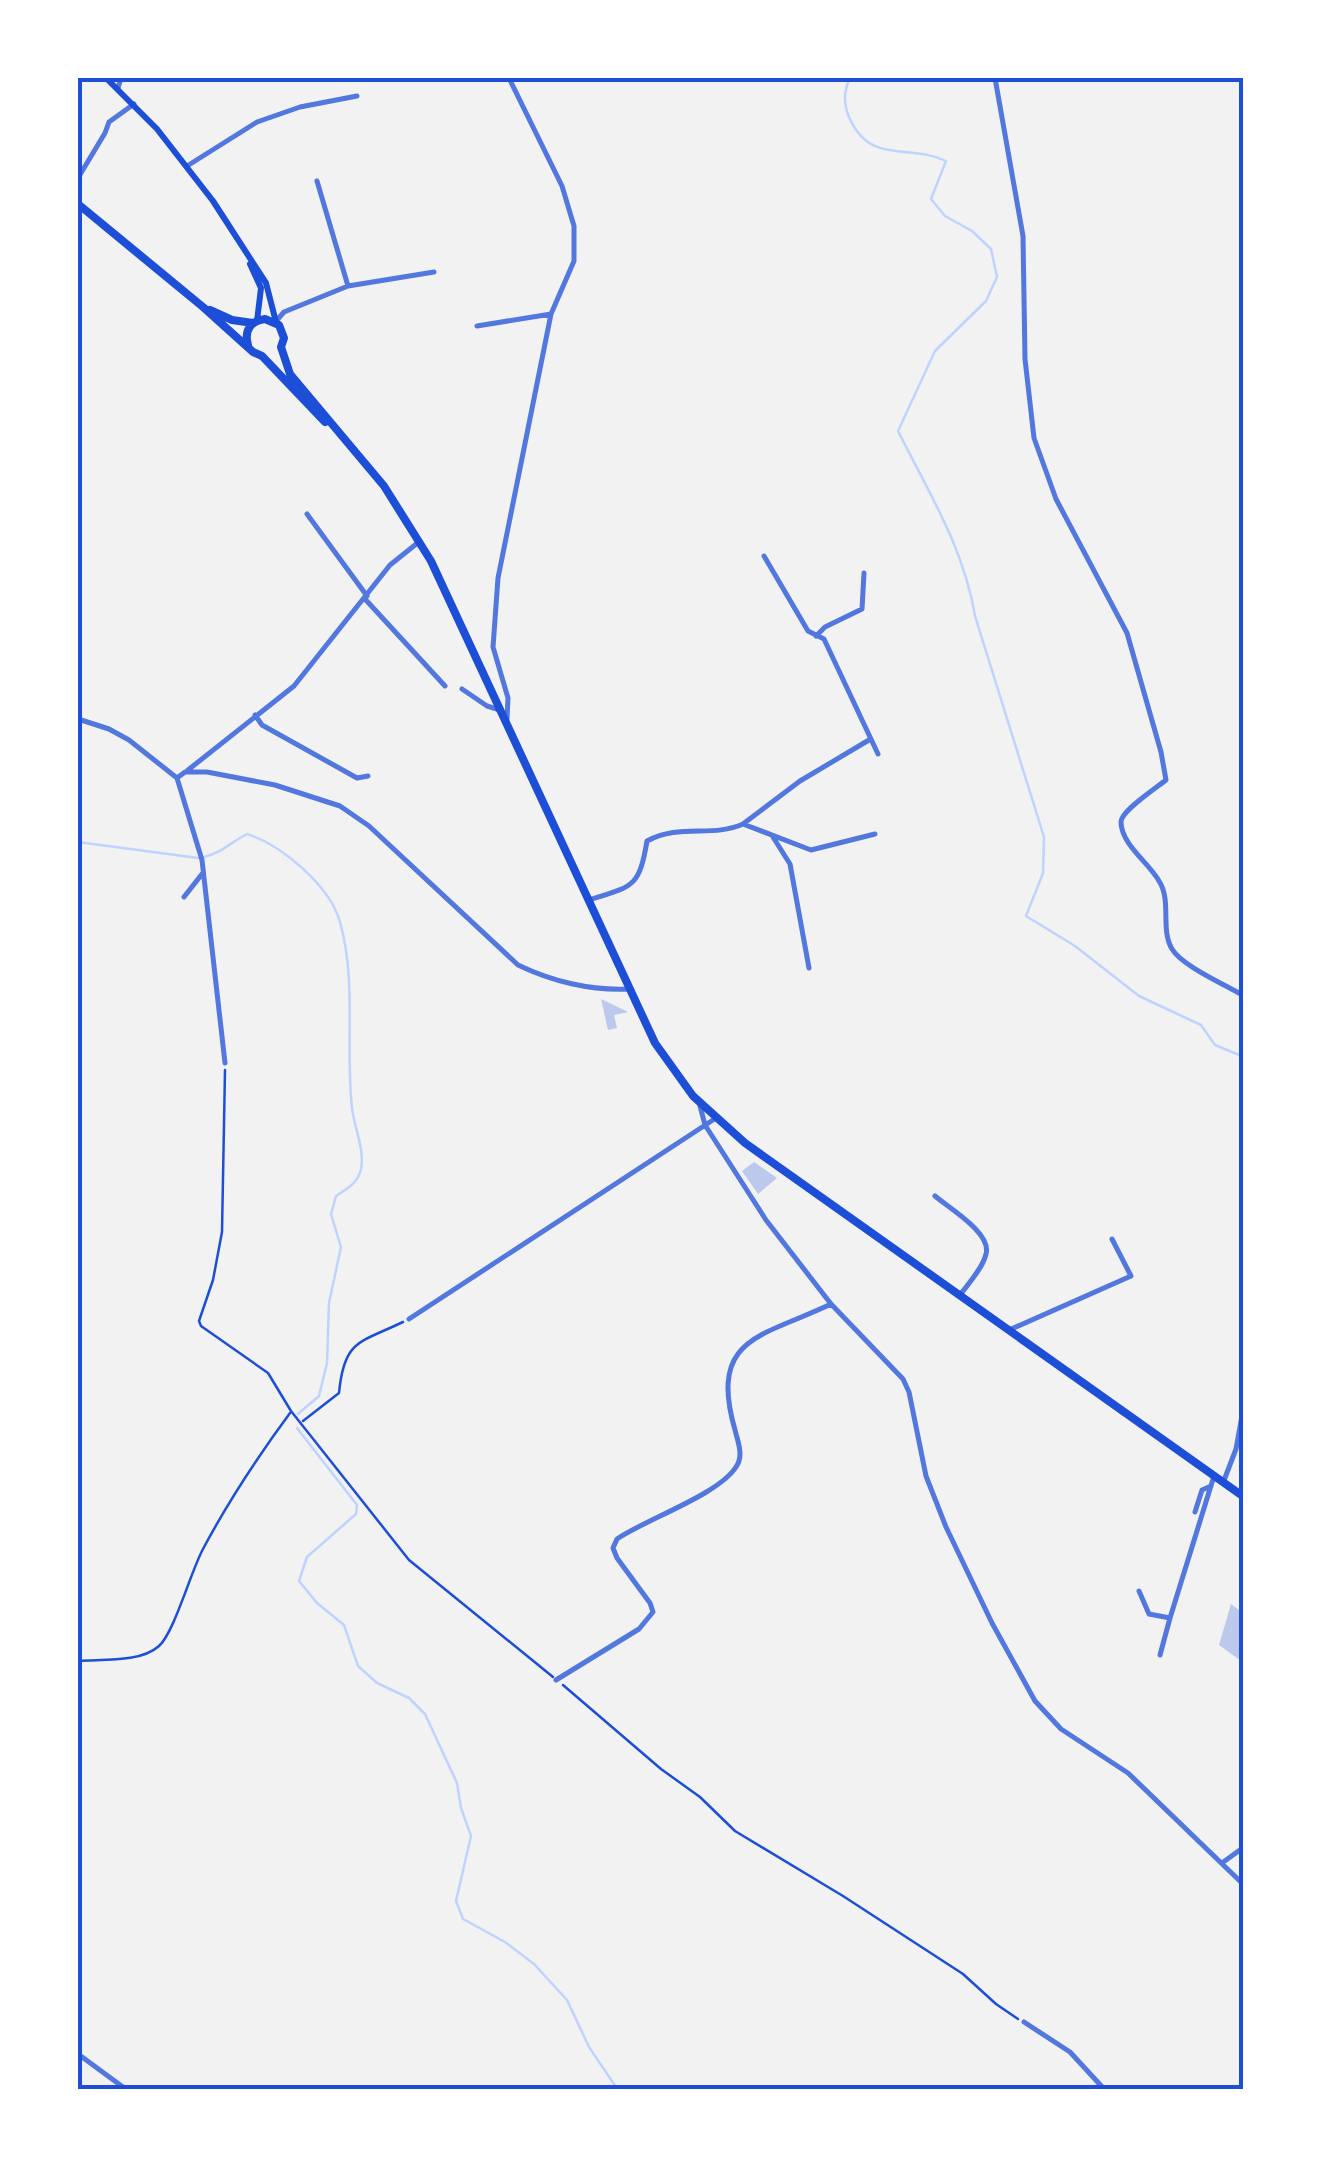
<svg xmlns="http://www.w3.org/2000/svg" width="1321" height="2167" viewBox="0 0 1321 2167" font-family="'Source Sans 3',sans-serif">
<style>
.lines{fill:none;stroke-linecap:round;stroke-linejoin:round}
.stream{stroke:#bfd3fe;stroke-width:2.5}
.building{fill:#bdc9ec}
.path{stroke:#1d4ed8;stroke-width:2.5}
.minor{stroke:#5277de;stroke-width:5}
.secondary{stroke:#1d4ed8;stroke-width:6}
.primary{stroke:#1d4ed8;stroke-width:8}
.neatline{fill:none;stroke:#1d4ed8;stroke-width:4}
</style>
<rect width="100%" height="100%" fill="#f2f2f2"/>
<g class="lines">
<path class="stream" d="M850,78c-6,12 -7,25 -1,39 21,49 60,26 97,44l-15,38 14,17 27,15 19,18 6,28 -11,24 -51,50 -37,80c30,60 66,117 77,185l69,221 -1,36 -17,43 49,30 64,50 62,29 14,20 29,12
M78,842l120,16
M204,857c18,-4 27,-15 43,-23 35,11 83,52 93,88 17,60 5,125 12,186 2,19 13,42 9,61 -3,14 -13,19 -25,27l-5,18 10,33 -12,56 -2,60 -8,33 -21,18
M297,1428l60,77 -1,9 -49,43 -8,24 18,22 27,22 14,41 19,17 32,15 16,16 32,69 4,25 10,28 -15,65 7,18 42,23 29,22 33,36 22,47 29,43"/>
</g>
<path class="building" d="M601,999l27,13 -14,3 3,13 -9,2z
M754,1162l23,16 -19,16 -16,-23z
M1231,1604l13,10v49l-25,-18z"/>
<g class="lines">
<path class="path" d="M225,1070l-3,162 -9,48 -14,41 2,5 67,47 23,38 118,149 144,117
M303,1421l36,-28c5,-53 20,-50 64,-71
M78,1661c24,-2 62,2 81,-15 15,-13 32,-75 44,-97 25,-47 56,-94 87,-136
M563,1685l98,84 39,28 35,34 108,65 120,78 33,30 22,15"/>
<path class="minor" d="M995,78l28,158 2,123 9,79 22,61 71,134 34,119 5,28c-10,8 -45,31 -45,42 0,22 28,41 38,59 13,20 1,48 13,68 10,17 54,36 72,47
M118,88l3,-10
M187,166l70,-44 43,-15 57,-11
M78,178l27,-45 4,-11 25,-18
M317,181l31,105
M277,320l7,-8 64,-26 86,-14
M477,326l74,-12
M307,514l60,82
M764,556l44,75 16,8 54,115
M365,599l80,87
M816,636l9,-9 37,-18 2,-36
M462,689l25,17 13,4
M255,715l7,10 95,53 11,-2
M78,719l31,10 20,11 48,38 25,82 23,203
M507,719l1,-21 -15,-51 5,-69 53,-264 23,-53v-35l-12,-40 -53,-108
M188,770l106,-84 96,-121 30,-24
M177,778l8,-6h22l68,13 65,21 29,20 149,139c33,16 73,26 111,24
M743,824l57,-43 69,-41
M773,837l17,27 19,104
M184,897l18,-23
M589,900c44,-14 50,-12 58,-59 33,-18 65,-3 96,-17l68,26 64,-16
M699,1102l6,23 61,95 65,84 72,75 6,13 17,84 20,51 46,96 43,78 26,28 67,44 116,112
M935,1196c14,12 57,37 51,58 -3,14 -18,30 -26,41
M409,1319l307,-201
M1009,1330l122,-54 -19,-37
M1223,1483l13,-34 6,-33
M1195,1512l7,-22 9,-4
M1139,1591l10,23 21,4 44,-142
M1160,1655l10,-37
M556,1680l83,-51 14,-17 -3,-9 -33,-45 -4,-10 4,-9c29,-20 101,-44 119,-72 8,-11 2,-25 -1,-37 -27,-94 28,-93 96,-126
M1222,1863l22,-16
M1024,2022l46,30 35,38
M78,2054l49,36"/>
<path class="secondary" d="M106,78l51,51 56,72 53,82 10,39
M250,264l11,24 -4,33"/>
<path class="primary" d="M78,204l125,103 50,45 9,4 63,66
M210,310l22,10 21,3
M248,345c-4,-14 2,-24 17,-26l14,6 5,13 -3,9 9,27 94,112 47,75 224,482 38,53 52,47 499,354"/>
</g>
<rect width="1321" height="2167" fill="none" stroke="#ffffff" stroke-width="160"/>
<rect x="80" y="80" width="1161" height="2007" class="neatline"/>
</svg>
